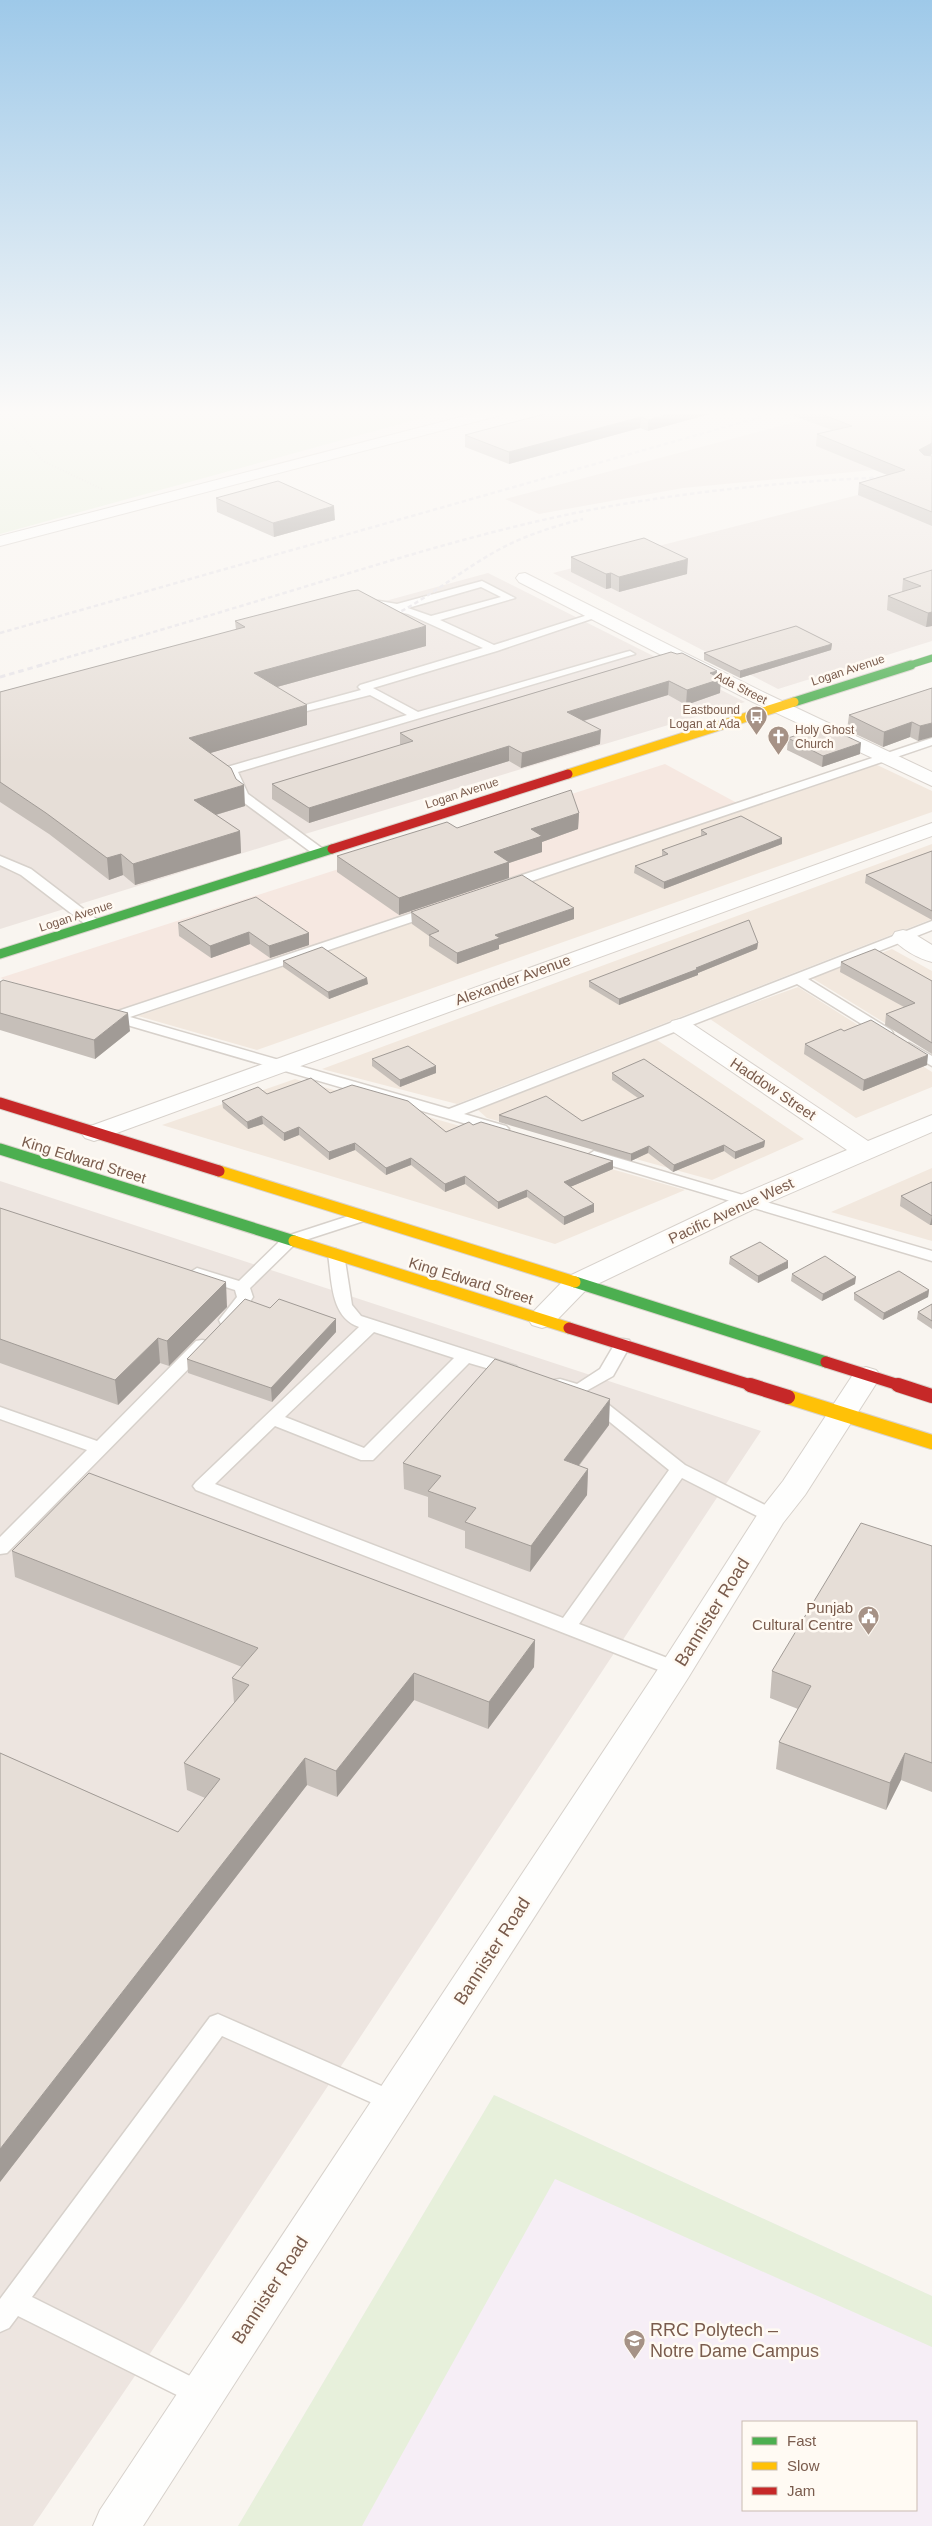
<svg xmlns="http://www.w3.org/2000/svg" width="932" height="2526" viewBox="0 0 932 2526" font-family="Helvetica,sans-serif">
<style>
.residential{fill:#f2e8de}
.commercial{fill:#f6e8e1}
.industrial{fill:#ede5e0}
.education{fill:#f6eef6;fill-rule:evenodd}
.green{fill:#e7f0db}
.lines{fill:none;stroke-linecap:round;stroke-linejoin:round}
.lane-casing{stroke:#d7d1cb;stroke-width:3}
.street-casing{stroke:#d7d1cb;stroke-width:2}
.fast-far2-casing{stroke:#d9d2cb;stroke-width:8}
.fast-far1-casing{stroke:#d9d2cb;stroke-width:11}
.fast-casing{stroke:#d9d2cb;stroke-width:13}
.slow-far2-casing{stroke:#d9d2cb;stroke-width:11}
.slow-far1-casing{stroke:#d9d2cb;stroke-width:13}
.slow-casing{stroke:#d9d2cb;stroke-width:16}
.jam-far2-casing{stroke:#d9d2cb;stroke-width:11}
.jam-far1-casing{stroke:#d9d2cb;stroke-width:13}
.jam-casing{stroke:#d9d2cb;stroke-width:16}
.path{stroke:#dcd5d0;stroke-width:2;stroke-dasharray:0.5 2.5;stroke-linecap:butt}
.lane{fill:#fefefd;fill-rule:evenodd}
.street{fill:#fefefd;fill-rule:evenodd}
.fast-far2{stroke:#4caf50;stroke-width:7}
.fast-far1{stroke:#4caf50;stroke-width:9}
.fast{stroke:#4caf50;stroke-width:11}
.slow-far2{stroke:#ffc107;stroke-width:9}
.slow-far1{stroke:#ffc107;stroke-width:11}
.slow{stroke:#ffc107;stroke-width:14}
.jam-far2{stroke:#c62828;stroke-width:9}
.jam-far1{stroke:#c62828;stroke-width:11}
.jam{stroke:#c62828;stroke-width:14}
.rail-far1{stroke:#e6e3e7;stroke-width:2.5;stroke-dasharray:4.5 3;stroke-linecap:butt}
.rail{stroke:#e6e3e7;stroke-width:3;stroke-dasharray:5.5 4;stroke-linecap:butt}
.wall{fill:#c6bfb9}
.shaded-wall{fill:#a19b96}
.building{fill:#e6ded7;stroke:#a19b96}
.labels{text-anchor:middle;stroke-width:5;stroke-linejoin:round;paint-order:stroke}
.far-street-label{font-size:12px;fill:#7a5c4d;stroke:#fffaf3}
.far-poi-label{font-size:12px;fill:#7a5c4d;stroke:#fffaf3;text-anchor:end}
.street-label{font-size:15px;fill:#7a5c4d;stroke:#fffaf3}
.poi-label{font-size:15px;fill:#7a5c4d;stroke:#fffaf3;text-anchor:end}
.near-street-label{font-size:18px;fill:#7a5c4d;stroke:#fffaf3}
.near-poi-label{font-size:18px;fill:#7a5c4d;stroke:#fffaf3;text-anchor:start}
</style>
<rect width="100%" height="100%" fill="#f9f5f0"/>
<path class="residential" d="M875,764l57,27v21l-675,238 -119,-34z
M932,844v75l-475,185 -135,-35z
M892,949l40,22v81l-120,-74z
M798,987l134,85v15l-76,31 -146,-99z
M657,1040l147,99 -92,41 -225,-62 -9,-8z
M295,1079l390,111 -130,54 -393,-119z
M932,1168v73l-101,-29z"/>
<path class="commercial" d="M665,764l72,39 -624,209 -113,-34z"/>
<path class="industrial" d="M833,412h99v43l-48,14 -201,19 -144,26 -34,-15z
M932,485v156l-154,48 -225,-116 332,-85z
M488,573l257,129 -460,138 -285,89v-223z
M0,1181l761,250 -576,871 -152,224h-33z"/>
<path class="education" d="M494,2095l438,201v230h-694zM743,2422h173v88h-173z"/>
<path class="green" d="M0,412h444l-444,122z
M494,2095l438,201v51l-377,-168 -193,347h-124z"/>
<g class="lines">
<defs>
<path id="lane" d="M482,581l33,17 -75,22 54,25 100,-32h8l1,2 -106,36 -124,37 45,24 208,-60 4,-1 5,3 -397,118 10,22 75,55 2,3 -2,3h-8l-76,-56 -14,-29 2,-3 180,-52 -37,-20 -75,19 -6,-3 2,-2 70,-19 -3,-3 2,-2 123,-37 -75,-34 -29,-7 -20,-1v-4l20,-1 18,3zM481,587l20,10 -70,19 -23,-8z
M932,738v7l-421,143h-10l-1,-3 1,-3z
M0,856l31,13 68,52 2,3 -2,3h-10l-68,-52 -21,-10z
M433,906l5,1 2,3 -2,3 -308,104 319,92 483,-188v9l-124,49 83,51 2,3 -2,3h-10l-84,-52 -333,130 42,12 3,3 -8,5 -391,-114 -8,-5 2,-3h11z
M909,1043l23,13v10l-28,-16 -2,-3z
M594,1151l338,100v10l-343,-102 -3,-3z
M364,1211l8,5 -2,3 -74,24 -46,45 3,9c-7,11 -17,30 -32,27l-2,-4 18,-23 -2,-7 -44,-14 -2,-3 8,-5 42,13 45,-44z
M336,1249l8,5 8,51 9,11 155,50 3,4 -3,4 -6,1 -41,-12 -96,97h-12l-86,-34 -60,58 348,134 106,-148 -85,-69 3,-4h12l86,68 94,47 2,4 -2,4 -7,2 -7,-2 -83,-42 -103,146 104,40 3,5 -3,5 -7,2 -7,-2 -473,-184 -3,-4 3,-4 163,-155c-29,-10 -27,-47 -31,-73zM374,1332l80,26 -90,90 -79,-31z
M623,1339l6,1 2,4 -18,32 -34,19 -25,-7 -3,-4 3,-4 6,-1 17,5 23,-15 17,-29z
M202,1340l6,1 2,4 -2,4 -201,204 -7,1v-17l87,-87 -87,-31v-12l97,34 99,-100z
M218,2014l184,81 4,7 -4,7 -8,3 -8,-3 -164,-73 -190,261 178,89 4,9 -4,9 -9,3 -183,-91 -9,12 -9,4v-33l210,-282z"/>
<path id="street" d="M480,412h23l-2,3 -501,131v-10z
M525,573l242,121 165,78v14l-179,-84 -234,-120 -3,-4 3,-4z
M932,823v13l-829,302 -9,3 -9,-3 -4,-5 4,-5z
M903,930l8,2 21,13v17c-13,-3 -33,-14 -40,-25l3,-5z
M680,1019l8,2 180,120 64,-26v17l-176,76 -169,81 -35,36 -10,3 -10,-3 -4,-6 4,-6 35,-36 171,-81 109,-46 -175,-119 -4,-5 4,-5z
M866,1367l10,3 5,6 -76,119 -22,28 -95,155 -545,848h-50l7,-16 564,-850 97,-151 22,-28 73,-111z"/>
<path id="fast-far2" d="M907,666l25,-8"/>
<path id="fast-far1" d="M794,702l117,-37
M0,954l332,-105"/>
<path id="fast" d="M0,1149l294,92
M575,1282l251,80"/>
<path id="slow-far2" d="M568,774l226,-72"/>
<path id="slow-far1" d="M219,1171l356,111
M294,1241l275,87"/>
<path id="slow" d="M788,1397l144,45"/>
<path id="jam-far2" d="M332,849l236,-75"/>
<path id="jam-far1" d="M0,1103l219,68
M569,1328l185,58
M826,1362l76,24"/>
<path id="jam" d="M750,1385l38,12
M898,1385l34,11"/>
</defs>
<use href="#lane" class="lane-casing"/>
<use href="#street" class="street-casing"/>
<use href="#fast-far2" class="fast-far2-casing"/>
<use href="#fast-far1" class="fast-far1-casing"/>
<use href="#fast" class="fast-casing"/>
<use href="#slow-far2" class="slow-far2-casing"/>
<use href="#slow-far1" class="slow-far1-casing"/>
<use href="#slow" class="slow-casing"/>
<use href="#jam-far2" class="jam-far2-casing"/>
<use href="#jam-far1" class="jam-far1-casing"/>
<use href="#jam" class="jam-casing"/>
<path class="path" d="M1,412l42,49 61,29"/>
<use href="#lane" class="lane"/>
<use href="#street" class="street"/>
<use href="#fast-far2" class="fast-far2"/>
<use href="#fast-far1" class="fast-far1"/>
<use href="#fast" class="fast"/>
<use href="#slow-far2" class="slow-far2"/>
<use href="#slow-far1" class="slow-far1"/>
<use href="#slow" class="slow"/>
<use href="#jam-far2" class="jam-far2"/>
<use href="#jam-far1" class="jam-far1"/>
<use href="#jam" class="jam"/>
<path class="rail-far1" d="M388,618c40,-19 73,-48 112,-69 26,-14 55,-23 83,-30
M0,633l778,-221
M38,666c89,-26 177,-52 266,-79 94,-29 189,-58 286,-77 100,-19 200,-29 302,-33"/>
<path class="rail" d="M0,677l42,-12"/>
</g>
<path class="wall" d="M552,412h165l-69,19 -8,-3 -131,36 -44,-17v-12z
M783,412h149v42l-2,2h2v70l-74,-31 1,-12 28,-8 -71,-29 1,-12 15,-4z
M216,498l119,22 -61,17 -57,-25z
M571,557l116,17 -68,18 -8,-4 -5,1 -35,-17z
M932,570v56l-6,1 -39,-17 1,-14 14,-4 1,-13z
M235,621l191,25 -149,41 30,38 -97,28 35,53 -29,9 24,16 1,22 -106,32 -12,-10 -14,5 -60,-46 -49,-32v-110l236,-62z
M832,644l-1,6 -91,28 -36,-18v-7z
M671,652l46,25 3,16 -34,12 -18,-10 -84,26 16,23 -79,24 -12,-7 -200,62 -37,-24v-15l128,-39v-12z
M932,688l-14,53 -8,-4 -27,10 -36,-17 2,-15z
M788,738l72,16 -38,13 -35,-17z
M579,813l-1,16 -36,13v10l-33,11v15l-110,37 -62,-43v-16l120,-28z
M701,830l81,14 -118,45 -30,-16 1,-7 27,-10v-6l39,-14z
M932,851v69l-67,-37 1,-8z
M574,908v11l-75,26v4l-42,15 -28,-18v-10l-17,-12 -1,-12z
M178,923l131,10v12l-39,13 -20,-14 -39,14 -32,-22z
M758,943l-1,6 -59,24v2l-79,30 -30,-18v-6z
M283,961l85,23 -39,15 -46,-32z
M841,962l91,19v73l-47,-29 1,-11 18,-7 -64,-35z
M0,982l130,49 -35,28 -95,-29z
M805,1044l122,21 -64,26 -59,-37z
M372,1059l64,7v7l-36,14 -28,-21z
M612,1073l153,68 -1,6 -29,12 -11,-8 -51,21 -25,-19 -17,8 -132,-39v-7l83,6 56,-23 -26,-18z
M330,1093l116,39 27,-7 140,36v8l-43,18 24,17v8l-30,13 -37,-28 -29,12 -33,-25 -20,8 -34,-27 -25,10 -31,-25 -26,10 -30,-25 -15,6 -21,-17 -15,5 -25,-21 -1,-7 45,-7z
M932,1182v43h-2l-30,-19 1,-10z
M0,1208l227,99 -58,59 -9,-3 -42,42 -118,-42z
M730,1257l58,4v7l-30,15 -29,-19z
M792,1274l63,10 -33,17 -31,-20z
M929,1290l-1,7 -45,23 -29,-20v-7z
M932,1304v25l-15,-10 1,-7z
M270,1308l66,11v13l-64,70 -84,-29 -1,-14z
M609,1425l-30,41 9,3 -1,26 -57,77 -65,-24v-17l-37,-14v-20l-24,-8 -1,-26z
M932,1546v246l-31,-12 -15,30 -110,-41 3,-27 19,-33 -28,-11 2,-27z
M12,1551l523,89 -1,27 -46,62 -74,-29 -77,97 -30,-12 -307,397v-429l178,79 27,-34 -18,-8 -3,-27 50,-60 -2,-25 10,-11 -227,-90z"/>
<path class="shaded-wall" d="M676,412h41l-69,19v-11z
M641,417l-1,11 -131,36v-12z
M932,443v11l-14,9 1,-13z
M334,506l1,14 -61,17 -1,-14z
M688,559l-1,15 -68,18v-15z
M611,573v15l-5,1v-15z
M932,612v14l-6,1 2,-14z
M426,626v20l-171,47 -1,-20z
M832,644l-1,6 -91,28v-7z
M717,671v9l4,-1 -1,14 -34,12 1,-15 23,-17z
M669,681l-1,14 -102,31 1,-14z
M307,705v20l-117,34 -1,-21z
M912,722l-2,15 -27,10 1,-15z
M932,723v14l-14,4 2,-15z
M601,730l-1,14 -79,24 1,-15z
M861,743l-1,11 -38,13 1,-11z
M509,746v15l-200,62v-15z
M244,785l1,21 -50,15 -1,-21z
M579,813l-1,16 -36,13v10l-33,11v15l-110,37v-17l132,-69z
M240,831l1,22 -106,32 -2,-21z
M782,838v6l-118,45v-7z
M121,854l2,21 -14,5 -2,-22z
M574,908v11l-75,26v4l-42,15v-11l38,-18z
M249,932l1,12 -39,14 -1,-12z
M309,933v12l-39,13 -1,-12z
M758,943l-1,6 -59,24v2l-79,30v-6z
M367,978l1,6 -39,15 -1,-7z
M128,1013l2,18 -35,28 -1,-19z
M928,1055l-1,10 -64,26 1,-11z
M436,1066v7l-36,14v-7z
M262,1116l1,8 -15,5 -1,-7z
M299,1127v8l-15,6v-8z
M765,1141l-1,6 -29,12v-7z
M355,1143v7l-26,10v-8z
M724,1145v6l-51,21 1,-7z
M649,1146l-1,7 -17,8v-7z
M411,1158v7l-25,10v-7z
M613,1161v8l-50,21 1,-8z
M465,1176v8l-20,8v-8z
M527,1190v7l-29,12v-7z
M594,1204v8l-30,13v-8z
M932,1216v9h-2z
M788,1261v7l-30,15v-7z
M856,1277l-1,7 -33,17 1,-7z
M226,1282l1,25 -58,59 -2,-25z
M929,1290l-1,7 -45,23 1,-7z
M336,1319v13l-64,70 -1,-14z
M158,1338l2,25 -42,42 -3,-25z
M610,1399l-1,26 -46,61 1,-26z
M588,1469l-1,26 -57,77 1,-26z
M535,1640l-1,27 -46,62 1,-27z
M414,1673v27l-77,97 -1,-26z
M905,1753l-4,27 -15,30 4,-27z
M305,1758l2,27 -307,397v-33z"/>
<path class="building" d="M552,412h124l-28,8 -7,-3 -132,35 -44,-17z
M816,412h116v31l-13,7 5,5 8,1v56l-73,-29 46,-13 -88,-36 35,-8z
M278,481l56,25 -61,17 -57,-25z
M644,538l44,21 -69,18 -8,-4 -5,1 -35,-17z
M932,570v42l-4,1 -40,-17 33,-10 -18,-7z
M358,590l68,36 -172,47 53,32 -118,33 42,30 5,11 8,6 -50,15 46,31 -107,33 -12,-10 -14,4 -61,-45 -46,-31v-90l245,-65 -10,-6 116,-30z
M796,626l36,18 -92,27 -36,-18z
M671,652l6,2 5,-1 35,18 -7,2 11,6 -34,11 -18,-9 -102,31 34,18 -79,23 -13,-7 -200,62 -37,-24 141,-43 -13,-8z
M932,688v35l-12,3 -8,-4 -28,10 -35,-17z
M825,726l36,17 -38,13 -35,-18z
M571,790l8,23 -48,16 11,7 -48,16 15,10 -110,36 -62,-42 110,-34 10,6z
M741,816l41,22 -118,44 -29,-16 33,-12 -6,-4 45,-16 -6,-4z
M932,851v60l-66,-36z
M522,875l52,33 -79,27 5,3 -43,15 -28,-18 10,-4 -28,-19z
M256,897l53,36 -40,13 -20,-14 -39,14 -32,-23z
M749,920l9,23 -62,25 2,1 -79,30 -30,-18z
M322,947l45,31 -39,14 -45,-31z
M875,949l57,32v62l-46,-29 29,-11 -74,-41z
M3,980l125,33 -34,27 -94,-27v-31z
M871,1020l57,35 -64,25 -59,-36 36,-15 3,2z
M408,1046l28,20 -36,14 -28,-21z
M644,1059l121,82 -30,11 -11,-7 -50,20 -25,-19 -18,8 -132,-39 47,-19 36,25 62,-25 -32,-23z
M311,1078l19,15 22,-8 56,16 38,31 23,-10 4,3 8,-3 132,39 -49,21 30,22 -30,13 -37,-27 -29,12 -33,-26 -20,8 -34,-26 -25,10 -31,-25 -26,9 -30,-25 -15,6 -22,-17 -15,6 -25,-21 36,-14 9,7z
M932,1182v34l-31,-20z
M0,1208l226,74 -59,59 -9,-3 -43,42 -115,-41z
M760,1242l28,19 -30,15 -28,-19z
M825,1256l31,21 -33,17 -31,-20z
M899,1271l30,19 -45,23 -30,-20z
M245,1299l25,9 9,-9 57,20 -65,69 -84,-29z
M932,1304v17l-14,-9z
M495,1359l115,40 -46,61 24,9 -57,77 -66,-24 11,-14 -48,-17 13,-15 -38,-13z
M89,1473l446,167 -46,62 -75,-29 -78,98 -31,-13 -305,391v-396l178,79 42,-53 -36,-16 65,-78 -17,-7 26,-30 -246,-97z
M861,1523l71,23v217l-27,-10 -15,30 -111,-41 32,-56 -39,-15z"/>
<linearGradient id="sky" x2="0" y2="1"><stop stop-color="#9ec9e9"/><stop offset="0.54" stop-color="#fcfaf8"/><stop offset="1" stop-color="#fcfaf8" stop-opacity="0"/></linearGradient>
<rect width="932" height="765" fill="url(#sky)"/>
<defs>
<symbol id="bus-pin" viewBox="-11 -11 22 30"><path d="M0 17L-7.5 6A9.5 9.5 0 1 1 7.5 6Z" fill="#a69286" stroke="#fffaf3"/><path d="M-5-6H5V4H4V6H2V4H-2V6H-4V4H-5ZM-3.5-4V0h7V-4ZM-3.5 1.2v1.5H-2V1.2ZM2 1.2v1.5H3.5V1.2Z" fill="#fff"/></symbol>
<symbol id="church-pin" viewBox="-11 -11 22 30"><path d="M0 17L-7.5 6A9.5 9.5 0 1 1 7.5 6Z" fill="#a69286" stroke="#fffaf3"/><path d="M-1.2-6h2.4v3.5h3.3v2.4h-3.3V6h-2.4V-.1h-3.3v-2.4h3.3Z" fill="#fff"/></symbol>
<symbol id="civic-pin" viewBox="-11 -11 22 30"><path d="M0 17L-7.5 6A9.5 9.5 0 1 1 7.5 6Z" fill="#a69286" stroke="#fffaf3"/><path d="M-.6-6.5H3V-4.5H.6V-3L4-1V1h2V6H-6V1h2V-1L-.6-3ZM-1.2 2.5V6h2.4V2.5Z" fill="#fff"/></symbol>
<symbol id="university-pin" viewBox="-11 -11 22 30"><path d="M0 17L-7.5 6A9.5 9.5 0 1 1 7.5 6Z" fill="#a69286" stroke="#fffaf3"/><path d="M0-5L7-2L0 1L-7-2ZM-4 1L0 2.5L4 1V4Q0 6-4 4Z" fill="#fff"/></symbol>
</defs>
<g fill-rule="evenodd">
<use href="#bus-pin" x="744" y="704" width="25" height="34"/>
<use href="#church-pin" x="766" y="724" width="25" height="34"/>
<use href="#civic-pin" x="856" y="1604" width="25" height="34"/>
<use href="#university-pin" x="622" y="2328" width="25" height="34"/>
</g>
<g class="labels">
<g class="far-street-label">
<text transform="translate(848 670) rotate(-18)" y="4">Logan Avenue</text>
<text transform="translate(741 688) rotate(27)" y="4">Ada Street</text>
<text transform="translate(462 793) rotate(-18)" y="4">Logan Avenue</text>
<text transform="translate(76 916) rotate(-18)" y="4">Logan Avenue</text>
</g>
<g class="far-poi-label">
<text x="740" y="714">Eastbound<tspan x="740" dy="14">Logan at Ada</tspan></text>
<text x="795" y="734" text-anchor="start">Holy Ghost<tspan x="795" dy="14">Church</tspan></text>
</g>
<g class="street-label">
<text transform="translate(513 980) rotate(-20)" y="5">Alexander Avenue</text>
<text transform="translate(773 1089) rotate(34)" y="5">Haddow Street</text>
<text transform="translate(84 1160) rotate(17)" y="5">King Edward Street</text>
<text transform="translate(731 1211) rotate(-25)" y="5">Pacific Avenue West</text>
<text transform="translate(471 1281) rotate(17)" y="5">King Edward Street</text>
</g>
<g class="poi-label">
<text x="853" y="1613">Punjab<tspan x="853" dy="17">Cultural Centre</tspan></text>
</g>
<g class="near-street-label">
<text transform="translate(712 1612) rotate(-58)" y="6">Bannister Road</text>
<text transform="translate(492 1951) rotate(-57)" y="6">Bannister Road</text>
<text transform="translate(270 2290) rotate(-57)" y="6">Bannister Road</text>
</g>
<g class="near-poi-label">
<text x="650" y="2336">RRC Polytech –<tspan x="650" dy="21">Notre Dame Campus</tspan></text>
</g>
</g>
<rect x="742" y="2421" width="175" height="90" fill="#fffaf3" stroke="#cabbb1"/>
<rect x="752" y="2437" width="25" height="8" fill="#4caf50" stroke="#cabbb1"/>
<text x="787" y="2446" font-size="15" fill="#7a5c4d">Fast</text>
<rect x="752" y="2462" width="25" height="8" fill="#ffc107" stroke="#cabbb1"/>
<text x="787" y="2471" font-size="15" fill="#7a5c4d">Slow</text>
<rect x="752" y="2487" width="25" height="8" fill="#c62828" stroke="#cabbb1"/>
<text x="787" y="2496" font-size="15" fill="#7a5c4d">Jam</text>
</svg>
